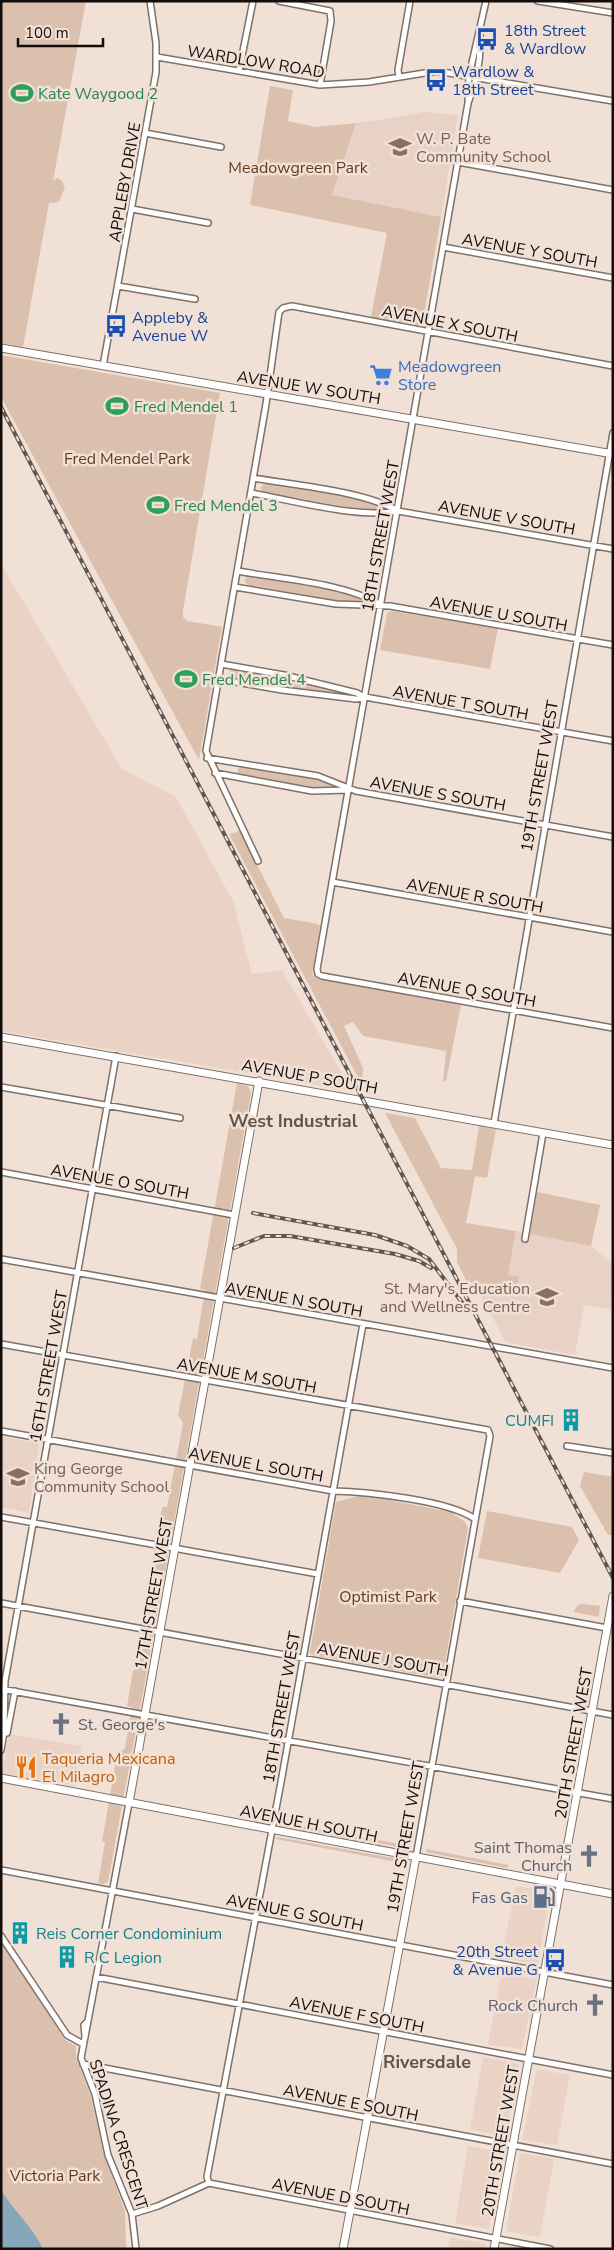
<svg xmlns="http://www.w3.org/2000/svg" width="614" height="2250" viewBox="0 0 614 2250" font-family="'Nunito Sans',sans-serif">
<style>
.built{fill:#ead3c4}
.education{fill:#e8d1c5}
.green{fill:#dcc0ae}
.water{fill:#86a6ba}
.lines{fill:none;stroke-linecap:round;stroke-linejoin:round}
.street-casing{stroke:#7f7167;stroke-width:8}
.secondary-casing{stroke:#7f7167;stroke-width:9}
.street{stroke:#fff;stroke-width:5}
.secondary{stroke:#fff;stroke-width:7}
.rail-casing{stroke:#5f5650;stroke-width:4}
.rail{stroke:#f1e0d6;stroke-width:2;stroke-dasharray:5.5;stroke-linecap:butt}
.labels{text-anchor:middle;stroke-width:5;stroke-linejoin:round;paint-order:stroke}
.transit-label{font-size:16px;fill:#164399;stroke:#f1e0d6;text-anchor:start}
.street-label{font-size:16px;fill:#120d0a;stroke:#f1e0d6}
.leisure-label{font-size:16px;fill:#27864d;stroke:#f1e0d6;text-anchor:start}
.education-label{font-size:16px;fill:#785e54;stroke:#f1e0d6;text-anchor:start}
.park-label{font-size:16px;fill:#663a1a;stroke:#f1e0d6}
.shop-label{font-size:16px;fill:#366cbe;stroke:#f1e0d6;text-anchor:start}
.culture-label{font-size:16px;fill:#0d838f;stroke:#f1e0d6;text-anchor:start}
.worship-label{font-size:16px;fill:#5b616d;stroke:#f1e0d6;text-anchor:end}
.food-label{font-size:16px;fill:#c56008;stroke:#f1e0d6;text-anchor:start}
.service-label{font-size:16px;fill:#4e5e75;stroke:#f1e0d6;text-anchor:end}
.neighbourhood-label{font-size:18px;font-weight:bold;fill:#62544c;stroke:#f1e0d6}
</style>
<rect width="100%" height="100%" fill="#f1e0d6"/>
<path class="built" d="M1,564l121,205 54,28 57,104 19,73 30,-4 70,121 -351,-60z
M9,1734l73,12 -8,40 -72,-13z
M516,1886l34,6 -12,72 -37,-6z
M501,1973l36,6 -15,70 -34,-4z
M483,2057l36,7 -13,72 -36,-6z
M537,2069l33,6 -13,70 -35,-5z
M468,2146l34,6 -13,77 -34,-6z
M520,2153l34,6 -14,78 -34,-6z
M450,2237l36,7 -1,5h-37z"/>
<path class="education" d="M423,112l35,3 -17,102 -109,-22 24,-72 37,-5z
M516,1231l75,15 22,18 -2,45 -27,-4 -9,50 -69,-13 -32,-59 32,5z
M1,1436l38,8 -10,69 -28,-6z"/>
<path class="green" d="M1,1h85l-33,180 4,-3 5,3 3,6 -6,15 -10,1 -26,144 -22,-4z
M270,86l23,4 -5,31 27,6 41,-4 -24,72 109,22 -19,109 -51,-9 16,-84 -137,-28z
M1,355l219,38 -37,218v6l5,4 34,6 -23,133 -198,-363z
M265,483l87,14 36,11 -2,2 -32,-2 -91,-16 -3,-4z
M247,576l89,15 35,12 -36,-3 -87,-15 -4,-4z
M391,611l107,17 -8,41 -110,-19 7,-37z
M231,669l53,9 72,17 -73,-8 -51,-9 -4,-3z
M239,767l75,12 22,8 -24,1 -72,-13 -3,-3z
M240,831l44,87 34,6 2,2 -8,48 3,4 146,27 -15,76h-3l3,-30 -83,-15 -10,-14 -9,4 19,42 -1,17 -133,-251z
M237,1083l11,3 3,7 -84,469 -59,320 -5,2 -5,-1 7,-41 -3,-1 15,-86 8,-7 7,-41 -5,-1 6,-35 6,-4 14,-81 -5,-1 14,-78h5l16,-84 -5,-8 15,-77 4,1 8,-49 -5,-1z
M385,1113l30,5 26,50 31,2 7,-44 17,3 -9,49 -12,-2 -9,47 50,8 -8,44 11,2 -2,11 -50,-6 -10,-20v-13z
M537,1192l63,13 -9,41 -61,-12z
M584,1472l29,5 -1,58h-4l-28,-49z
M363,1495l88,17 14,10 3,6 -25,147 -4,3 -127,-23 -2,-3 26,-150z
M487,1511l85,16 7,13 -19,33 -82,-15z
M582,1604l18,2 -1,11 -26,-5 5,-7z
M281,1822l129,24v3l-128,-24 -3,-2z
M277,1837l127,23 3,4 -131,-25z
M426,1849l83,16 -2,3 -81,-16z
M1,1942l64,98 11,6v11l15,40 12,55 22,59 1,38h-83c-10,-23 -30,-38 -42,-60z"/>
<path class="water" d="M1,2189c12,22 32,37 42,60h-42z"/>
<g class="lines">
<defs>
<path id="street" d="M279,1l51,10 1,10 -11,64
M538,1l75,12
M480,34c1,23 -3,48 -12,69l-151,866 1,5 4,2 291,52
M157,57l163,28 49,-3 68,-11 176,30
M239,71l14,-70
M399,77l-1,-7 12,-69
M468,100l1,-24 17,-75
M145,133l76,14
M458,162l155,28
M132,209l76,14
M443,247l170,31
M118,286l77,13
M103,366l53,-294v-29l-6,-42
M253,478c41,7 111,13 145,33l215,38
M251,493c40,7 108,26 146,18
M238,571c42,8 107,12 143,34
M235,587l101,17 54,2 223,39
M221,664l63,11 73,18 7,4
M218,679l64,11 74,9 9,-2 248,44
M207,758l111,18 38,15 257,46
M215,773l97,18 36,-1
M258,861l-52,-110 60,-347 13,-92 4,-4 9,-2 321,60
M332,882l281,50
M1,1087l179,31
M494,1123l119,-690
M1,1172l233,43
M525,1239l18,-106
M1,1259l612,109
M1,1344l487,86 2,6 -74,421
M1,1431l332,60c34,1 115,9 142,28
M567,1446l46,7
M1,1517l317,57
M460,1601l147,27
M1,1603l612,112
M1,1689l612,110
M7,1733l8,-42
M1,1750l3,-18 1,-51 111,-625
M129,1803l-48,255 14,36 13,61 24,59 4,35
M1,1870l612,115
M1,1936l66,99 16,9
M96,1977l517,98
M85,2036l-1,-11 3,-3
M83,2064l530,100
M209,2183l-2,-6 74,-395 82,-458
M132,2214l26,-8 51,-23 341,66"/>
<path id="secondary" d="M1,348l612,106
M1,1037l612,108
M1,1778l612,116
M129,1803l130,-722
M343,2249l73,-392
M494,2249l119,-653"/>
</defs>
<use href="#street" class="street-casing"/>
<use href="#secondary" class="secondary-casing"/>
<use href="#street" class="street"/>
<use href="#secondary" class="secondary"/>
<defs>
<path id="rail" d="M1,407l612,1171
M253,1213l122,22 32,11 22,13 38,50
M234,1248l30,-12h26l105,18 24,7 12,7"/>
</defs>
<use href="#rail" class="rail-casing"/>
<use href="#rail" class="rail"/>
</g>
<defs>
<symbol id="bus-bare" viewBox="-9 -9 18 18"><path d="M-5-6H5V4H4V6H2V4H-2V6H-4V4H-5ZM-3.5-4V0h7V-4ZM-3.5 1.2v1.5H-2V1.2ZM2 1.2v1.5H3.5V1.2Z" fill="#1a4fb4" stroke="#f1e0d6" stroke-width="2.5" paint-order="stroke"/></symbol>
<symbol id="stadium-bare" viewBox="-9 -9 18 18"><path d="M0-5a6.5 5 0 1 0 0 10a6.5 5 0 1 0 0-10ZM-3.5-1.8h7v3.6h-7Z" fill="#2e9e5b" stroke="#f1e0d6" stroke-width="2.5" paint-order="stroke"/></symbol>
<symbol id="school-bare" viewBox="-9 -9 18 18"><path d="M0-5L7-2L0 1L-7-2ZM-4 1L0 2.5L4 1V4Q0 6-4 4Z" fill="#8d6e63" stroke="#f1e0d6" stroke-width="2.5" paint-order="stroke"/></symbol>
<symbol id="supermarket-bare" viewBox="-9 -9 18 18"><path d="M-6-5.5h2.5l.6 2H6L4.5 2H-2.5L-4.4-4H-6ZM-1.5 3.2a1.3 1.3 0 1 0 .1 0ZM3 3.2a1.3 1.3 0 1 0 .1 0Z" fill="#3f7fe0" stroke="#f1e0d6" stroke-width="2.5" paint-order="stroke"/></symbol>
<symbol id="building-bare" viewBox="-9 -9 18 18"><path d="M-4-6H4V6H1V3H-1V6H-4ZM-2.5-4.3h1.7v1.8h-1.7ZM.8-4.3h1.7v1.8H.8ZM-2.5-1h1.7V.8h-1.7ZM.8-1h1.7V.8H.8Z" fill="#0f9aa8" stroke="#f1e0d6" stroke-width="2.5" paint-order="stroke"/></symbol>
<symbol id="church-bare" viewBox="-9 -9 18 18"><path d="M-1.2-6h2.4v3.5h3.3v2.4h-3.3V6h-2.4V-.1h-3.3v-2.4h3.3Z" fill="#6b7280" stroke="#f1e0d6" stroke-width="2.5" paint-order="stroke"/></symbol>
<symbol id="restaurant-bare" viewBox="-9 -9 18 18"><path d="M-5-6h1v4h1v-4h1v4h1v-4h1v5L-1.5 .5V6h-2V.5L-5-1ZM5-6V6H3V1.5H1.5Q1.5-4 5-6Z" fill="#e8710a" stroke="#f1e0d6" stroke-width="2.5" paint-order="stroke"/></symbol>
<symbol id="fuel-bare" viewBox="-9 -9 18 18"><path d="M-5.5-6h7V0h2V4h1.3V-2.5L3-4.5l.8-.8L6-3V5H2.5V1h-1V6h-7ZM-4.2-4.7v3.2H.2V-4.7Z" fill="#5c6f8a" stroke="#f1e0d6" stroke-width="2.5" paint-order="stroke"/></symbol>
</defs>
<g fill-rule="evenodd">
<use href="#bus-bare" x="471" y="23" width="32" height="32"/>
<use href="#bus-bare" x="420" y="64" width="32" height="32"/>
<use href="#stadium-bare" x="6" y="77" width="32" height="32"/>
<use href="#school-bare" x="384" y="131" width="32" height="32"/>
<use href="#bus-bare" x="100" y="310" width="32" height="32"/>
<use href="#supermarket-bare" x="365" y="359" width="32" height="32"/>
<use href="#stadium-bare" x="101" y="390" width="32" height="32"/>
<use href="#stadium-bare" x="142" y="489" width="32" height="32"/>
<use href="#stadium-bare" x="170" y="663" width="32" height="32"/>
<use href="#school-bare" x="531" y="1281" width="32" height="32"/>
<use href="#building-bare" x="555" y="1404" width="32" height="32"/>
<use href="#school-bare" x="2" y="1461" width="32" height="32"/>
<use href="#church-bare" x="45" y="1708" width="32" height="32"/>
<use href="#restaurant-bare" x="10" y="1751" width="32" height="32"/>
<use href="#church-bare" x="573" y="1840" width="32" height="32"/>
<use href="#fuel-bare" x="528" y="1881" width="32" height="32"/>
<use href="#building-bare" x="4" y="1917" width="32" height="32"/>
<use href="#building-bare" x="51" y="1941" width="32" height="32"/>
<use href="#bus-bare" x="539" y="1944" width="32" height="32"/>
<use href="#church-bare" x="579" y="1989" width="32" height="32"/>
</g>
<g class="labels">
<g class="transit-label">
<text x="504" y="36">18th Street<tspan x="504" dy="18">&amp; Wardlow</tspan></text>
<text x="452" y="77">Wardlow &amp;<tspan x="452" dy="18">18th Street</tspan></text>
<text x="132" y="323">Appleby &amp;<tspan x="132" dy="18">Avenue W</tspan></text>
<text x="538" y="1957" text-anchor="end">20th Street<tspan x="538" dy="18">&amp; Avenue G</tspan></text>
</g>
<g class="street-label">
<text transform="translate(256 61) rotate(9)" y="6">WARDLOW ROAD</text>
<text transform="translate(124 182) rotate(-80)" y="6">APPLEBY DRIVE</text>
<text transform="translate(530 250) rotate(10)" y="6">AVENUE Y SOUTH</text>
<text transform="translate(450 323) rotate(11)" y="6">AVENUE X SOUTH</text>
<text transform="translate(309 387) rotate(9)" y="6">AVENUE W SOUTH</text>
<text transform="translate(507 517) rotate(10)" y="6">AVENUE V SOUTH</text>
<text transform="translate(380 536) rotate(-80)" y="6">18TH STREET WEST</text>
<text transform="translate(499 613) rotate(10)" y="6">AVENUE U SOUTH</text>
<text transform="translate(461 702) rotate(10)" y="6">AVENUE T SOUTH</text>
<text transform="translate(539 776) rotate(-80)" y="6">19TH STREET WEST</text>
<text transform="translate(438 793) rotate(10)" y="6">AVENUE S SOUTH</text>
<text transform="translate(475 895) rotate(10)" y="6">AVENUE R SOUTH</text>
<text transform="translate(467 989) rotate(10)" y="6">AVENUE Q SOUTH</text>
<text transform="translate(310 1076) rotate(10)" y="6">AVENUE P SOUTH</text>
<text transform="translate(120 1181) rotate(10)" y="6">AVENUE O SOUTH</text>
<text transform="translate(294 1299) rotate(10)" y="6">AVENUE N SOUTH</text>
<text transform="translate(48 1366) rotate(-80)" y="6">16TH STREET WEST</text>
<text transform="translate(247 1375) rotate(10)" y="6">AVENUE M SOUTH</text>
<text transform="translate(256 1464) rotate(10)" y="6">AVENUE L SOUTH</text>
<text transform="translate(153 1594) rotate(-80)" y="6">17TH STREET WEST</text>
<text transform="translate(383 1659) rotate(10)" y="6">AVENUE J SOUTH</text>
<text transform="translate(281 1707) rotate(-80)" y="6">18TH STREET WEST</text>
<text transform="translate(573 1743) rotate(-80)" y="6">20TH STREET WEST</text>
<text transform="translate(309 1823) rotate(11)" y="6">AVENUE H SOUTH</text>
<text transform="translate(405 1837) rotate(-80)" y="6">19TH STREET WEST</text>
<text transform="translate(295 1912) rotate(11)" y="6">AVENUE G SOUTH</text>
<text transform="translate(357 2014) rotate(11)" y="6">AVENUE F SOUTH</text>
<text transform="translate(351 2102) rotate(11)" y="6">AVENUE E SOUTH</text>
<text transform="translate(119 2134) rotate(72)" y="6">SPADINA CRESCENT</text>
<text transform="translate(500 2141) rotate(-80)" y="6">20TH STREET WEST</text>
<text transform="translate(341 2196) rotate(11)" y="6">AVENUE D SOUTH</text>
</g>
<g class="leisure-label">
<text x="38" y="99">Kate Waygood 2</text>
<text x="134" y="412">Fred Mendel 1</text>
<text x="174" y="511">Fred Mendel 3</text>
<text x="202" y="685">Fred Mendel 4</text>
</g>
<g class="education-label">
<text x="416" y="144">W. P. Bate<tspan x="416" dy="18">Community School</tspan></text>
<text x="530" y="1294" text-anchor="end">St. Mary's Education<tspan x="530" dy="18">and Wellness Centre</tspan></text>
<text x="34" y="1474">King George<tspan x="34" dy="18">Community School</tspan></text>
</g>
<g class="park-label">
<text x="298" y="173">Meadowgreen Park</text>
<text x="127" y="464">Fred Mendel Park</text>
<text x="388" y="1602">Optimist Park</text>
<text x="55" y="2181">Victoria Park</text>
</g>
<g class="shop-label">
<text x="398" y="372">Meadowgreen<tspan x="398" dy="18">Store</tspan></text>
</g>
<g class="culture-label">
<text x="554" y="1426" text-anchor="end">CUMFI</text>
<text x="36" y="1939">Reis Corner Condominium</text>
<text x="84" y="1963">R C Legion</text>
</g>
<g class="worship-label">
<text x="78" y="1730" text-anchor="start">St. George's</text>
<text x="572" y="1853">Saint Thomas<tspan x="572" dy="18">Church</tspan></text>
<text x="578" y="2011">Rock Church</text>
</g>
<g class="food-label">
<text x="42" y="1764">Taqueria Mexicana<tspan x="42" dy="18">El Milagro</tspan></text>
</g>
<g class="service-label">
<text x="528" y="1903">Fas Gas</text>
</g>
<g class="neighbourhood-label">
<text x="293" y="1127">West Industrial</text>
<text x="427" y="2068">Riversdale</text>
</g>
</g>
<rect width="614" height="2250" fill="none" stroke="#120d0a" stroke-width="5"/>
<path d="M18 38v8h85v-8" fill="none" stroke="#120d0a" stroke-width="2.5"/>
<text x="25" y="38" font-size="15" fill="#120d0a" stroke="#f1e0d6" stroke-width="4" paint-order="stroke">100 m</text>
</svg>
